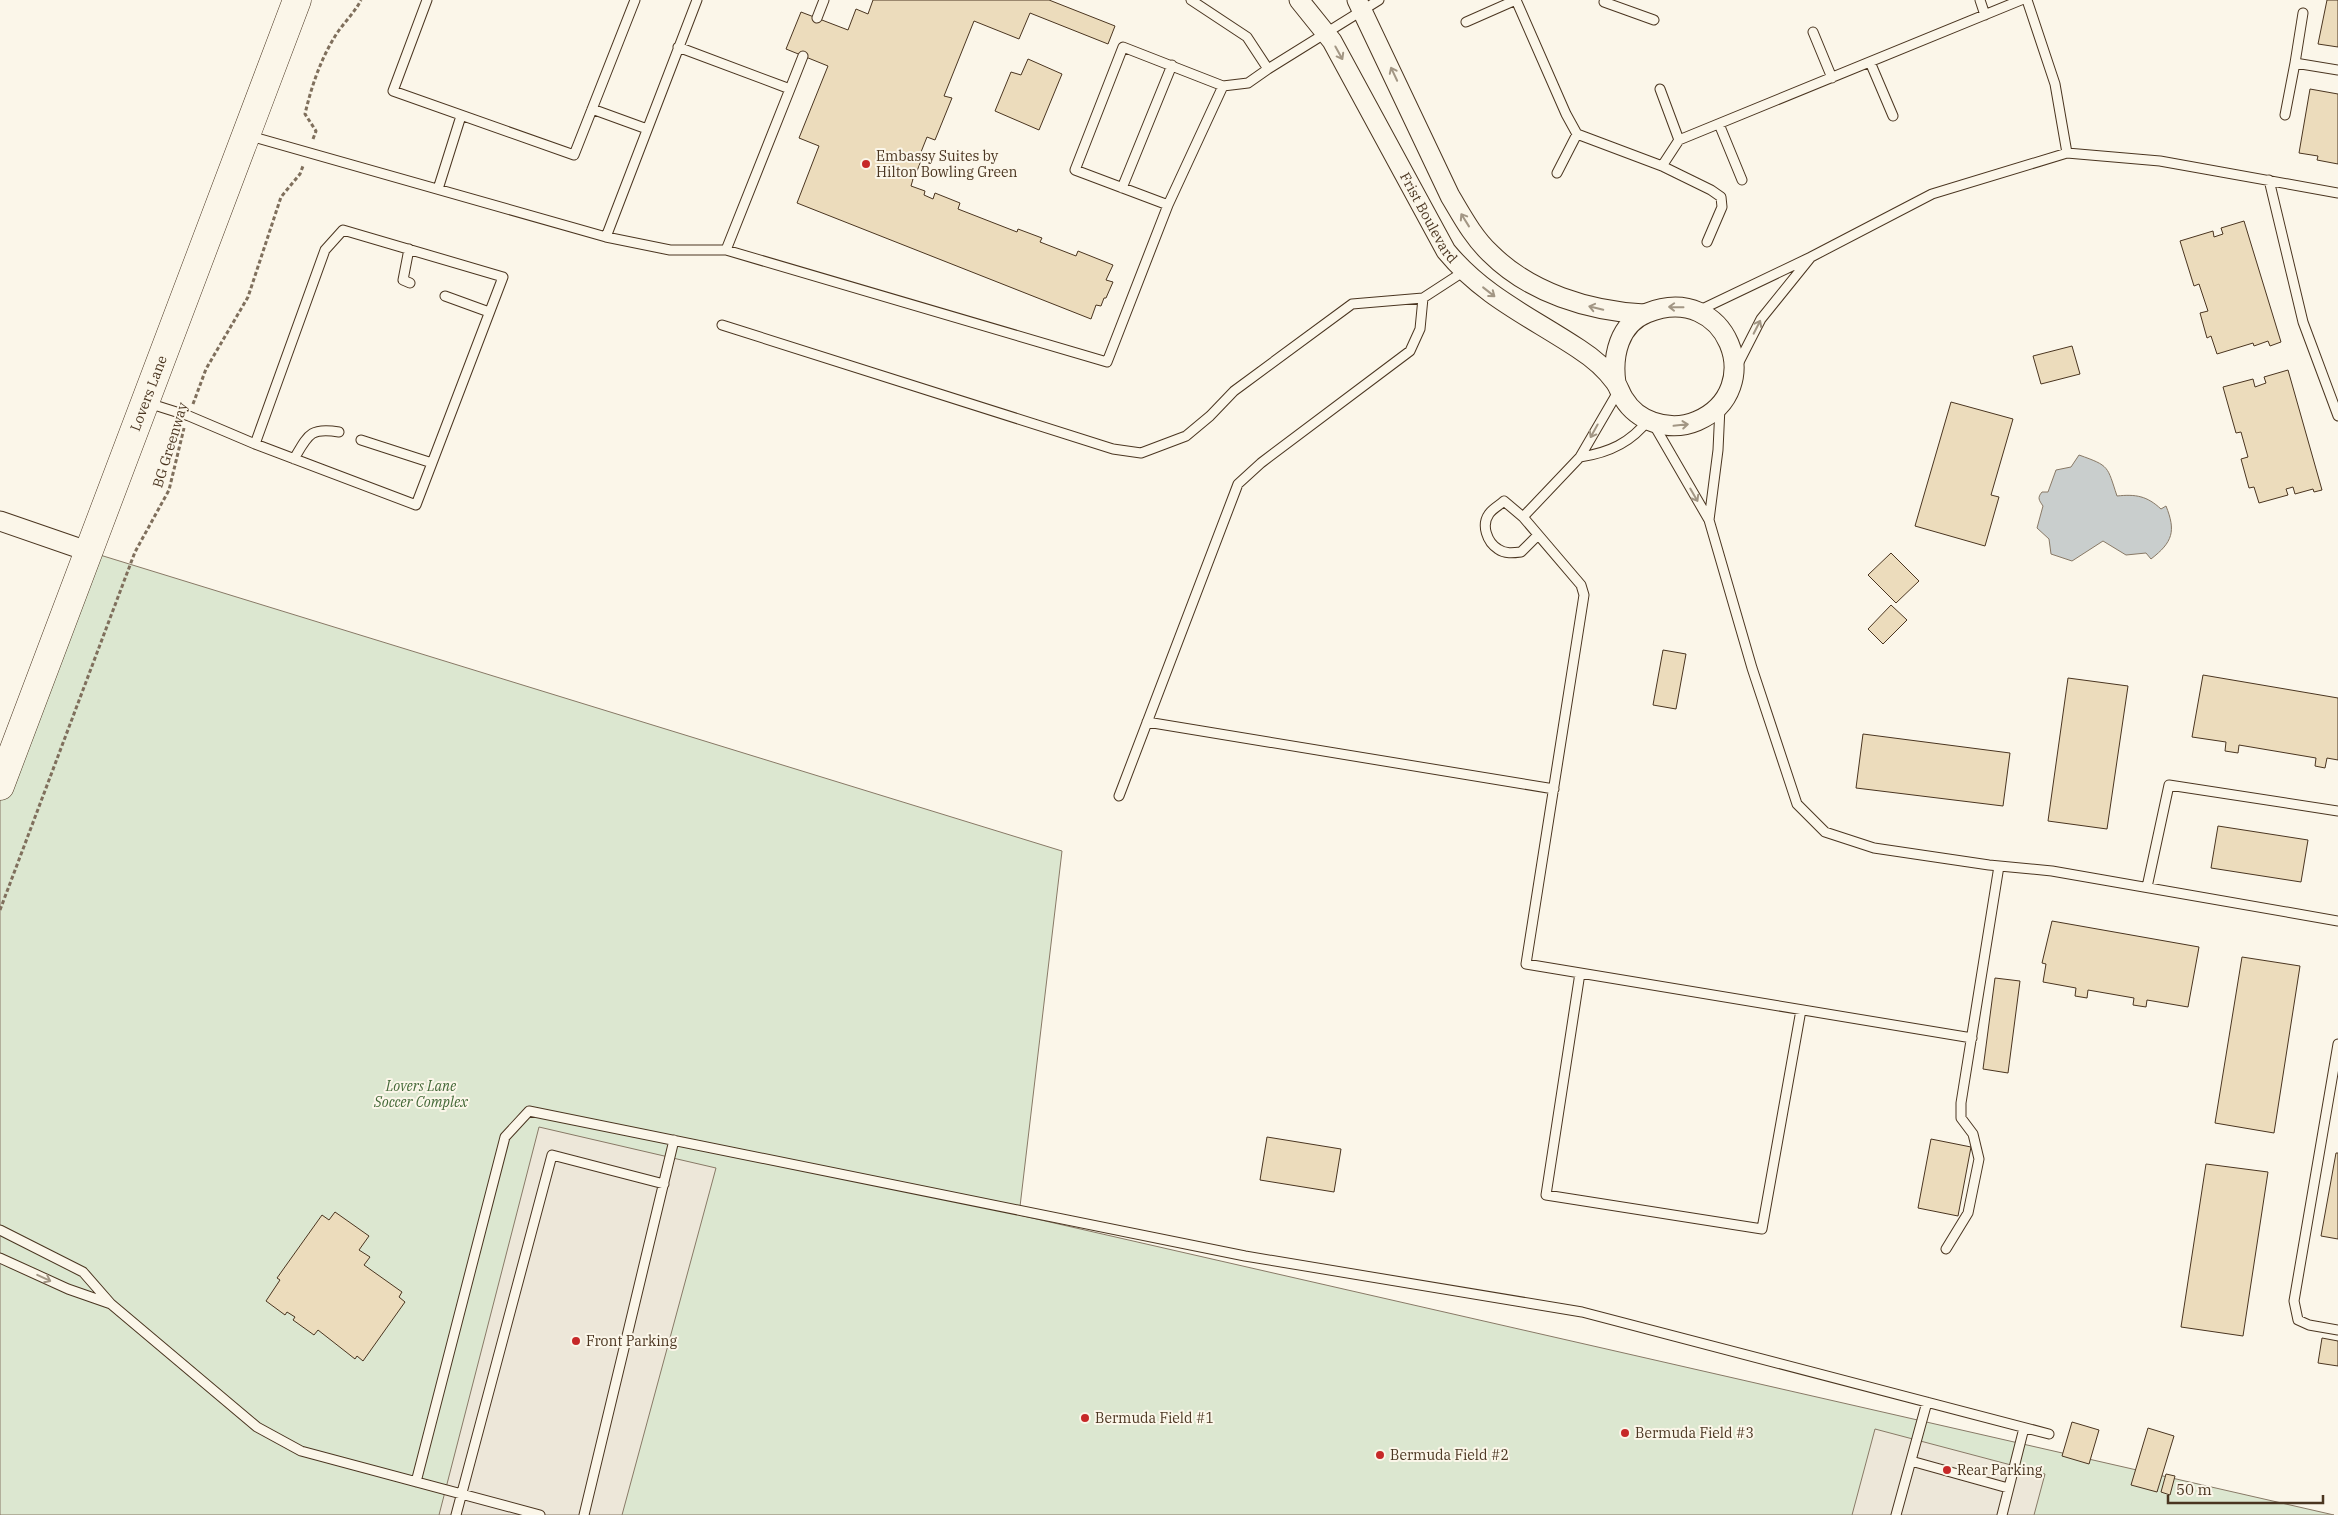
<svg xmlns="http://www.w3.org/2000/svg" width="2338" height="1515" viewBox="0 0 2338 1515" font-family="'IBM Plex Serif',serif">
<style>
.green{fill:#dce7d0;stroke:#887966}
.parking{fill:#ede7d9;stroke:#887966}
.water{fill:#c9cecd;stroke:#887966}
.building{fill:#ecdcbc;stroke:#4a3520}
.lines{fill:none;stroke-linecap:round;stroke-linejoin:round}
.service-casing{stroke:#4a3520;stroke-width:11}
.minor-casing{stroke:#4a3520;stroke-width:21}
.primary-casing{stroke:#4a3520;stroke-width:29}
.path{stroke:#7f6f5c;stroke-width:3;stroke-dasharray:4 2.5;stroke-linecap:butt}
.service{stroke:#fbf6e9;stroke-width:9}
.minor{stroke:#fbf6e9;stroke-width:19}
.primary{stroke:#fbf6e9;stroke-width:28}
.oneway{stroke:#a29684}
.poi-dot{fill:#c62828;stroke:#fbf6e9;stroke-width:2}
.labels{text-anchor:middle;stroke-width:4;stroke-linejoin:round;paint-order:stroke}
.poi-label{font-size:14px;fill:#4a3520;stroke:#fbf6e9;text-anchor:start}
.street-label{font-size:14px;fill:#4a3520;stroke:#fbf6e9}
.park-label{font-size:14px;font-style:italic;fill:#436837;stroke:#fbf6e9}
</style>
<rect width="100%" height="100%" fill="#fbf6e9"/>
<path class="green" d="M87,551l975,300 -43,364 1315,300h-2334v-729z"/>
<path class="parking" d="M539,1127l177,41 -94,347h-183z
M1875,1429l170,45 -11,41h-182z"/>
<path class="water" d="M2079,455c31,11 28,11 38,41 19,-2 30,0 44,13l5,-3c10,25 7,36 -15,53l-5,-6 -20,2 -23,-14 -31,20 -21,-7 -2,-15 -12,-11 6,-22c-4,-6 -6,-8 -1,-14h6l8,-22 15,-3z"/>
<path class="building" d="M873,0h176l66,26 -7,18 -78,-31 -11,26 -45,-18 -30,75 8,2 -17,42 -8,-3 -8,20 3,1 -5,13 -5,-2 -4,8 5,2 -2,7 14,5 -1,4 9,4 2,-6 25,10 -2,6 59,23 1,-3 24,9 -2,4 36,14 2,-5 35,14 -7,15 7,2 -7,16h-2l-3,8 -5,-1 -5,14 -294,-116 22,-57 -20,-8 29,-72 -42,-17 15,-37 47,18 8,-21 12,5z
M2327,0h11v47l-20,-3z
M1028,59l34,15 -23,56 -44,-19 16,-39 10,3z
M2310,89l28,5v70l-21,-4 1,-4 -19,-3z
M2244,221l37,121 -11,4 -2,-5 -14,5 -1,-3 -36,11 -6,-18 -4,2 -7,-25 8,-2 -9,-27 -5,2 -14,-45 33,-10 1,6 9,-3 -2,-6z
M2072,346l8,28 -39,10 -8,-28z
M2288,370l34,120 -8,2 -1,-3 -18,5 -2,-7 -7,2 2,6 -29,8 -5,-16 -5,1 -8,-29 7,-2 -7,-25 -5,1 -13,-46 30,-8 2,8 11,-4 -2,-6z
M1951,402l62,17 -22,76 8,2 -14,49 -70,-20z
M1891,553l28,28 -23,22 -28,-28z
M1891,605l16,15 -24,24 -15,-15z
M1663,650l23,4 -10,55 -23,-4z
M2203,675l135,23v62l-11,-2 -2,10 -10,-2 1,-8 -77,-13 -1,8 -13,-2 1,-9 -34,-5z
M2068,678l60,8 -21,143 -59,-8z
M1863,734l147,19 -7,53 -147,-18z
M2218,826l90,14 -7,42 -90,-14z
M2052,921l147,26 -11,60 -41,-7 -1,7 -13,-2 1,-7 -46,-8 -1,8 -12,-2 1,-8 -33,-6 3,-18 -4,-1z
M2242,957l58,9 -26,167 -59,-10z
M1995,978l25,3 -12,92 -25,-4z
M1267,1137l74,12 -7,43 -74,-12z
M1931,1139l40,8 -13,69 -40,-8z
M2336,1153h2v86l-17,-3z
M2206,1164l62,8 -25,164 -62,-9z
M335,1212l34,24 -10,14 11,7 -6,8 38,27 -3,5 6,5 -42,59 -6,-5 -2,3 -37,-29 -4,5 -21,-15 2,-3 -8,-5 -2,3 -19,-14 14,-21 -3,-2 45,-63 7,5z
M2322,1338l16,3v25l-20,-3z
M2072,1422l27,8 -10,34 -27,-8z
M2148,1428l26,8 -17,56 -26,-7z
M2166,1474l9,2 -5,19 -9,-3z"/>
<g class="lines">
<defs>
<path id="service" d="M427,0l-34,91 181,64 61,-155
M1191,0l56,37 21,32 111,-69
M1516,0l50,114 11,20 85,32
M1605,0l-1,2 50,18
M1980,0l5,15
M2027,0l28,84 12,69
M817,18l7,-18
M1466,22l50,-22
M1813,32l19,46
M678,47l112,42 -64,161
M1870,62l23,54
M2295,63l8,-50
M790,89l13,-33
M1660,89l19,51
M592,109l55,20
M2285,115l10,-52 43,7
M1719,124l23,56
M250,136l356,101 64,13h56l381,112 61,-157 55,-119 25,-3 20,-14
M1557,173l20,-39
M2269,180l34,142 35,94
M1122,188l50,-123
M438,189l23,-73
M1168,205l-93,-35 48,-123 100,39
M606,237l91,-237
M1707,242l15,-35 -1,-10 -10,-7 -49,-24 17,-26 342,-140
M409,249l-6,31 7,3
M1811,257l121,-63 135,-41 93,8 178,32
M445,296l44,16
M1698,311l113,-54 -50,62 -24,47
M722,325l391,124 28,4 45,-17 24,-20 24,-25 118,-87 71,-6
M1619,390l-39,67c28,-4 51,-14 68,-37
M148,403l41,13 66,28 161,61 87,-228 -160,-47 -18,20 -70,194
M1654,425l55,95 9,-70 2,-43
M361,440l71,23
M1580,457l-57,60 58,68 3,10 -58,369 446,74
M294,459c14,-24 16,-32 45,-27
M1523,517l-19,-16c-4,4 -12,8 -15,13 -8,11 -2,28 9,35 7,5 15,4 23,3l17,-17
M1709,520l43,148 45,136 28,28 49,16 115,17 63,6 286,50
M1147,722l407,67
M1119,796l119,-312 23,-21 149,-112 10,-22 3,-31 40,-26
M2147,887l22,-102 169,26
M1580,973l-34,222 216,34 39,-219
M2338,1044l-44,257 4,19 11,5 29,5
M0,1230l83,42 28,32 -43,-15 -68,-31
M1946,1249l22,-36 11,-54 -6,-25 -12,-16v-15l38,-237
M111,1304l146,123 44,24 239,64
M1911,1461l97,27
M416,1482l89,-345 24,-26 716,145 337,56 467,122
M456,1515l96,-360 112,29
M584,1515l90,-375
M1896,1515l31,-113
M2002,1515l22,-87"/>
<g id="minor">
<path id="s1" d="M1299,0l33,41 114,210c38,46 85,66 133,98 14,9 26,19 36,33 4,5 5,11 9,17 6,10 17,19 29,23 14,5 30,5 44,-1 72,-31 30,-140 -50,-108 -28,11 -35,43 -31,70"/>
<path d="M1357,0l93,196c12,20 23,41 40,57 40,40 99,58 154,61"/>
<path d="M0,521l87,30"/>
</g>
<g id="primary">
<path id="s2" d="M0,786l297,-786"/>
</g>
</defs>
<use href="#service" class="service-casing"/>
<use href="#minor" class="minor-casing"/>
<use href="#primary" class="primary-casing"/>
<path class="path" d="M313,139l3,-8 -11,-17c6,-26 15,-53 29,-76 8,-14 20,-24 27,-38
M193,404l13,-35 42,-72 33,-100 19,-23 3,-8
M0,910l135,-358 34,-62 15,-62"/>
<use href="#service" class="service"/>
<use href="#minor" class="minor"/>
<use href="#primary" class="primary"/>
</g>
<defs><path id="oneway-shaft" d="M-6 0H5M1.5-3L5.5 0L1.5 3" fill="none" stroke-width="1.6" stroke-linecap="round" stroke-linejoin="round" transform="scale(1.25)"/></defs>
<g class="oneway">
<use href="#oneway-shaft" transform="translate(1339 53) rotate(61)"/>
<use href="#oneway-shaft" transform="translate(1394 74) rotate(-115)"/>
<use href="#oneway-shaft" transform="translate(1465 220) rotate(-122)"/>
<use href="#oneway-shaft" transform="translate(1489 292) rotate(38)"/>
<use href="#oneway-shaft" transform="translate(1676 307) rotate(-179)"/>
<use href="#oneway-shaft" transform="translate(1596 308) rotate(-166)"/>
<use href="#oneway-shaft" transform="translate(1757 327) rotate(-63)"/>
<use href="#oneway-shaft" transform="translate(1681 425) rotate(-6)"/>
<use href="#oneway-shaft" transform="translate(1594 431) rotate(119)"/>
<use href="#oneway-shaft" transform="translate(1694 495) rotate(60)"/>
<use href="#oneway-shaft" transform="translate(44 1278) rotate(25)"/>
</g>
<g class="poi-dot">
<circle cx="866" cy="164" r="5"/>
<circle cx="576" cy="1341" r="5"/>
<circle cx="1085" cy="1418" r="5"/>
<circle cx="1625" cy="1433" r="5"/>
<circle cx="1380" cy="1455" r="5"/>
<circle cx="1947" cy="1470" r="5"/>
</g>
<g class="labels">
<g class="poi-label">
<text x="876" y="161">Embassy Suites by<tspan x="876" dy="16">Hilton Bowling Green</tspan></text>
<text x="586" y="1346">Front Parking</text>
<text x="1095" y="1423">Bermuda Field #1</text>
<text x="1635" y="1438">Bermuda Field #3</text>
<text x="1390" y="1460">Bermuda Field #2</text>
<text x="1957" y="1475">Rear Parking</text>
</g>
<g class="street-label">
<text dy="5" stroke="none"><textPath href="#s1" startOffset="254">Frist Boulevard</textPath></text>
<text dy="5" stroke="none"><textPath href="#s2" startOffset="420">Lovers Lane</textPath></text>
<text transform="translate(170 445) rotate(-73)" y="5">BG Greenway</text>
</g>
<g class="park-label">
<text x="421" y="1091">Lovers Lane<tspan x="421" dy="16">Soccer Complex</tspan></text>
</g>
</g>
<path d="M2168 1495v8h155v-8" fill="none" stroke="#4a3520" stroke-width="2.5"/>
<text x="2176" y="1495" font-size="15" fill="#4a3520" stroke="#fbf6e9" stroke-width="4" paint-order="stroke">50 m</text>
</svg>
